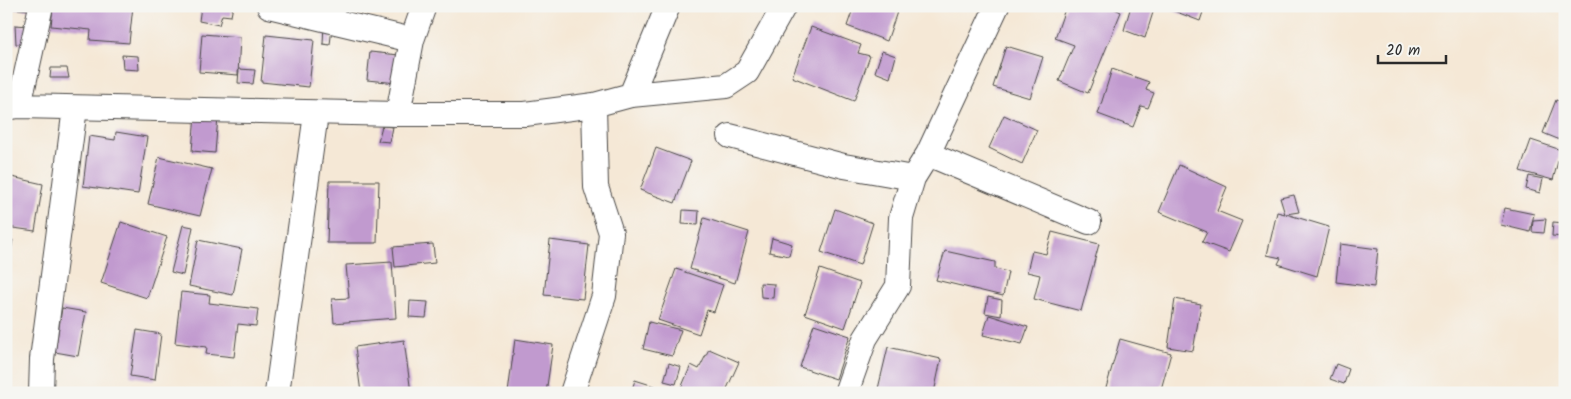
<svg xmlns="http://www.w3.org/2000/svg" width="1571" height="399" viewBox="0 0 1571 399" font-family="Kalam,sans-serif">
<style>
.building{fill:#c19acf}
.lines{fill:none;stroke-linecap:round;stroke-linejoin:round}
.street-casing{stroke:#494745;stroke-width:26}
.street{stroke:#fff;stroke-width:24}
</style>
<rect width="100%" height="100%" fill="#f6f6f2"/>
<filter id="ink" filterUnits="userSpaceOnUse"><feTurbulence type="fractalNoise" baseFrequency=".02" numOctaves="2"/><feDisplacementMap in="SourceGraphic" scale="10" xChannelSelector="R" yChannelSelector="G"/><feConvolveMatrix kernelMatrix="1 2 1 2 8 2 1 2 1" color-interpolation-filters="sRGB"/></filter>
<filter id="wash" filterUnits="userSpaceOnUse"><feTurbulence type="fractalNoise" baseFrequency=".0096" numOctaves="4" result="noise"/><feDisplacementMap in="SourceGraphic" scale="20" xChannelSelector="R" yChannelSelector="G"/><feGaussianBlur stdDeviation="1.12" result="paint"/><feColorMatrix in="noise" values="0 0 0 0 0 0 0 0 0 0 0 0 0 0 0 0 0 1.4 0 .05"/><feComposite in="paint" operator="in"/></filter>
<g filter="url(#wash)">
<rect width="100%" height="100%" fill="#f5e8d6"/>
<g id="blocks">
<path class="building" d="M6,6h25v4l-25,-2z
M53,6h80l-4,37 -39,-3 1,-10 -40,-4z
M201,6h32l-2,10 -9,-1 -3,10 -20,-4z
M361,6h29l-1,6 -28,-5z
M854,6h45l-12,35 -40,-15z
M1066,6h43l12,6 -33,81 -29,-12 15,-36 -19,-7z
M1131,6h24l-10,32 -21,-8z
M1161,6h44l-5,15z
M324,24l8,3 -2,18 -7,-1z
M15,25l14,1 -1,19 -12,-1z
M811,27l50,18 -3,8 12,3 -16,45 -62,-24z
M202,34l38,3 -2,38 -39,-3z
M266,35l48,5 -5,47 -48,-5z
M1006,46l37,11 -13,41 -37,-11z
M882,51l14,5 -6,22 -15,-6z
M370,52l29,3 -2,28 -30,-3z
M122,55l16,1 1,14 -16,-1z
M51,68h16l2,10h-19z
M239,69l16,1 -2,14 -15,-1z
M1112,69l37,13 -3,8 8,3 -6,15 -7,-2 -8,21 -35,-13z
M1556,100l9,3v39l-22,-9z
M195,115l23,2 -3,36 -23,-2z
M1004,115l33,15 -15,34 -33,-16z
M382,126l11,1 -3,15 -12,-1z
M116,132l31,5 -9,57 -55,-8 6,-50 26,4z
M1531,140l30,10 -8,30 -33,-9z
M656,148l35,13 -16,42 -35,-13z
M159,157l53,12 -12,47 -52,-12z
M1179,165l48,22 -10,24 25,10 -13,31 -27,-10 5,-10 -48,-20z
M1529,176l14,3 -3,14 -14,-4z
M12,177l31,7 -8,47 -29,-4v-16z
M329,181h50l-2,62h-50z
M1294,195l5,17 -13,2 43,13 -12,49 -39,-12 3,-6 -14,-3 10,-43 8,2 -5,-16z
M1505,208l29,6 -4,18 -29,-7z
M835,209l38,14 -13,42 -39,-13z
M683,210l16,1 -1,14 -16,-1z
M704,218l45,14 -14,51 -45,-14z
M1546,219l-2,14 -12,-1 1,-12z
M121,222l46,15 -20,61 -46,-15z
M1553,222l12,1 -1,14 -12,-1z
M183,225l10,2 -10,48 -12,-3z
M1052,232l47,12 -18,67 -47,-12 6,-24 -13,-3 5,-21 14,3z
M772,238l20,6 -3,12 -20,-4z
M6,239l7,1 -6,31h-1z
M198,240l44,9 -9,46 -44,-9z
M550,240l39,5 -6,54 -39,-4z
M433,244l2,19 -40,4 -2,-20z
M1340,244l38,5 -4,38 -38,-5z
M945,251l50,11v7l13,3 -5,24 -67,-16z
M392,262l4,56 -62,5 -2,-24 17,-1 -3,-33z
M676,269l47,16 -9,27 -7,-2 -8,24 -41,-14z
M820,269l40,14 -15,45 -40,-14z
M760,283l14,1 -1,14 -12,-1z
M181,292l29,3 -1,8 49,6 -2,17 -18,-2 -4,33 -28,-3 1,-7 -32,-4z
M988,297l14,3 -1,16 -16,-3z
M1175,299l26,5 -8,47 -25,-4z
M410,301l18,1 -2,16 -17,-1z
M62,308l24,4 -8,44 -23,-4z
M989,315l39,12 -6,17 -39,-9z
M6,321l3,1 -1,16h-2z
M649,322l32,8 -9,26 -29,-7z
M814,324l36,12 -14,43 -36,-12z
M137,330l24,4 -6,46 -25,-4z
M515,339l38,6 -7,48h-38z
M1120,339l51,14 -11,40h-31l-23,-5z
M404,340l7,53h-50l-6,-46z
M888,347l53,12 -7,34h-57z
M709,349l30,13 -14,31h-46l12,-28 8,4z
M669,363l12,4 -5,17 -12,-3z
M1336,364l13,5 -5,15 -14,-5z
M635,380l38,12v1h-42z"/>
</g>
</g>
<g filter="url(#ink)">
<use href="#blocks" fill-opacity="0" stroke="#494745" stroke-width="1"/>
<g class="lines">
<defs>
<path id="street" d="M269,6l143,34
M631,95l37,-89
M19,106l22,-100
M6,108l13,-2 379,8h127l69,-9 37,-10 95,-9 21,-14 37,-66
M398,114l14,-74 12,-34
M730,136l114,30 69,12 15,-24 69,-148
M928,154l161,68
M41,393l1,-34 33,-251
M277,393l39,-279
M572,393l32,-97 7,-63 -15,-46 -2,-82
M846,393l19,-54 33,-53 3,-68 12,-40"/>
</defs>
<use href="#street" class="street-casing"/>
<use href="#street" class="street"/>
</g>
</g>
<rect width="1571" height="399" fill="none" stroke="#f6f6f2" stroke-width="25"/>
<path d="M1378 55v8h68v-8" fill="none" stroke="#2b2b2b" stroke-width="2.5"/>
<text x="1386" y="55" font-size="15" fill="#2b2b2b" stroke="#f6f6f2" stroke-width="4" paint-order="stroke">20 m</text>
</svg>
